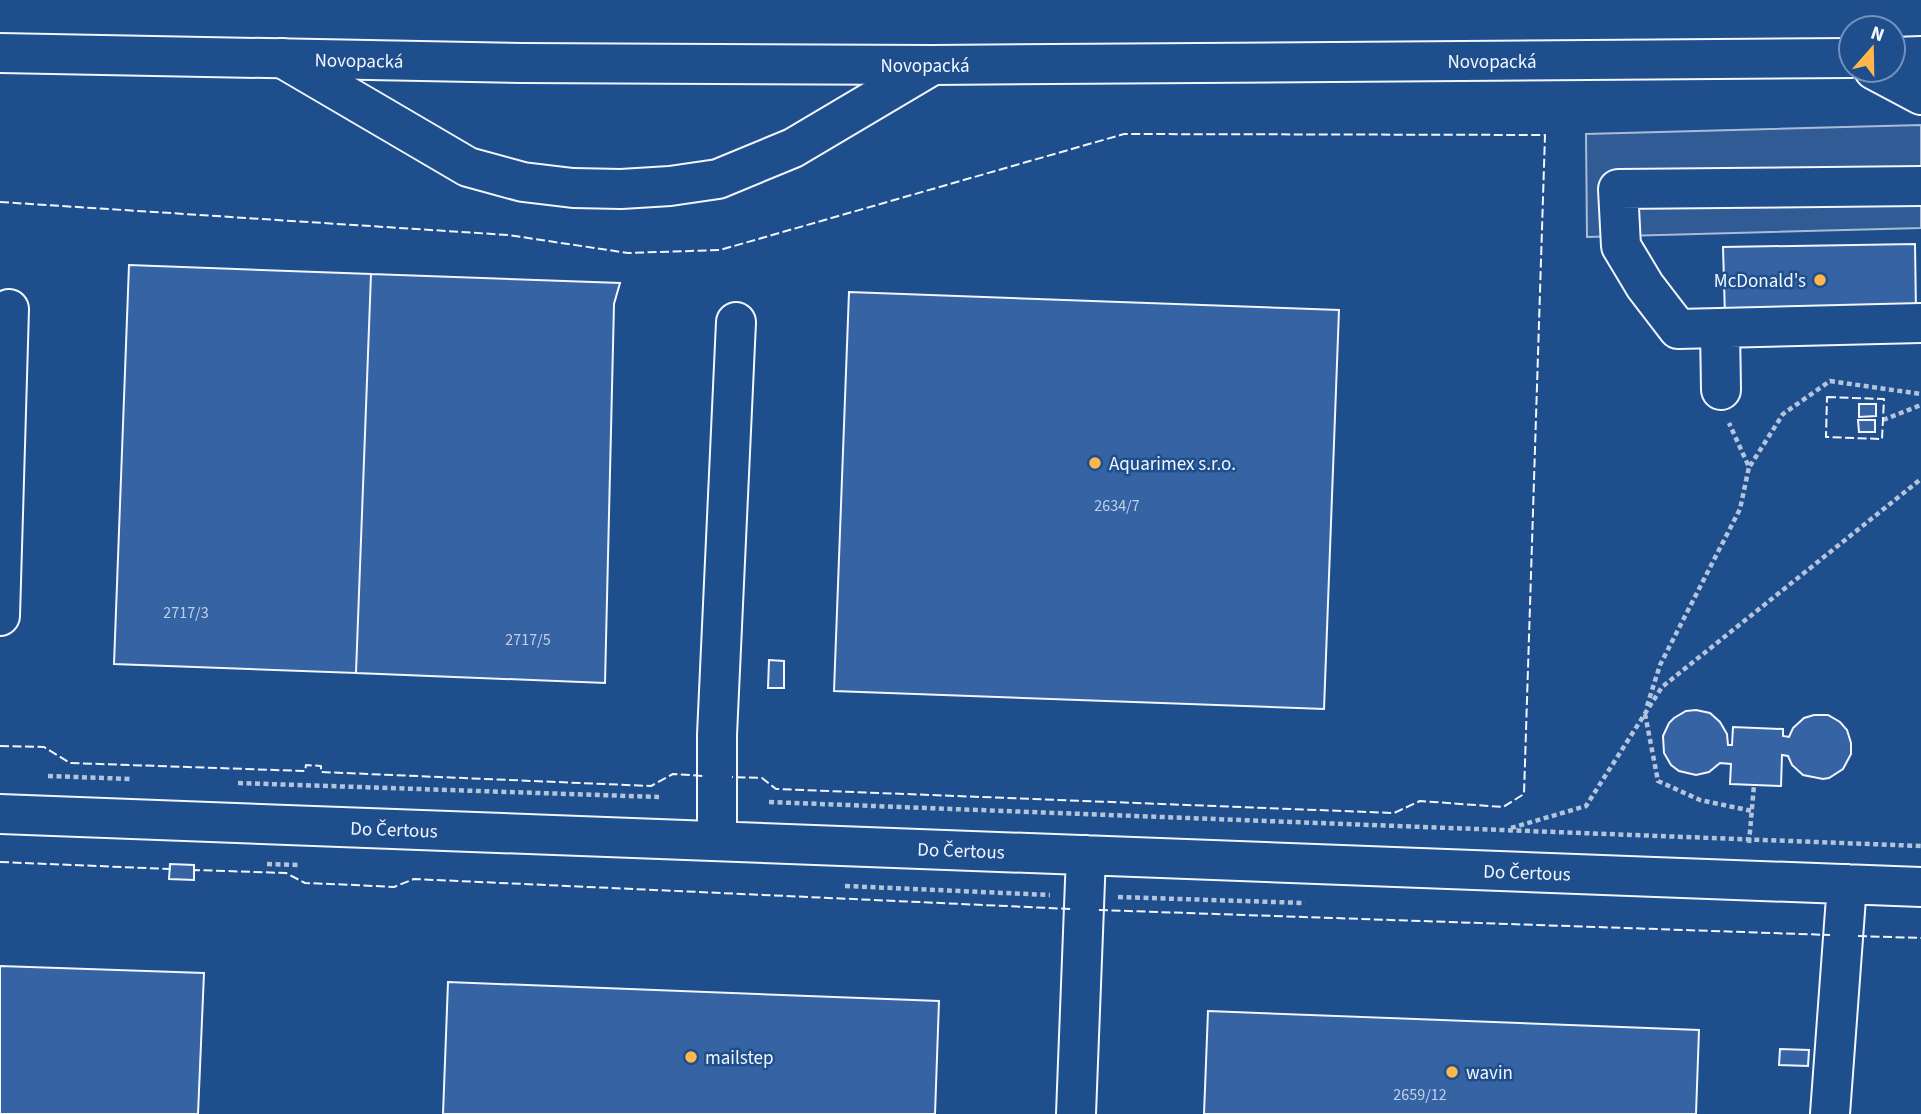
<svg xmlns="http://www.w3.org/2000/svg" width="1921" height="1114" viewBox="0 0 1921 1114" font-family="'Source Sans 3',sans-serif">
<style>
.parking{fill:#305b95;stroke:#a8bbd7;stroke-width:2}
.building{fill:#3563a3;stroke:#f2f6ff;stroke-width:2}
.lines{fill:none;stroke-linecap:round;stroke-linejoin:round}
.minor-casing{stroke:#f2f6ff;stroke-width:42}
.highway-casing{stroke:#f2f6ff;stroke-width:42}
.path{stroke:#b3c4dc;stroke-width:4.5;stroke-dasharray:5 3.5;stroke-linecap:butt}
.minor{stroke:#1f4e8c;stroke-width:38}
.highway{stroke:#1f4e8c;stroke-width:38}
.fence{stroke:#f2f6ff;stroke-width:2;stroke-dasharray:9 3.5;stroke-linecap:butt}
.poi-dot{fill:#ffb74d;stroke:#1f4e8c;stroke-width:2.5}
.labels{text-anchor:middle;stroke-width:5;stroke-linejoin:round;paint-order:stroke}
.number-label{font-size:16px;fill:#c3d1e8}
.street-label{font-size:19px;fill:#f2f6ff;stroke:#1f4e8c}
.poi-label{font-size:19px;fill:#f2f6ff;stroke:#1f4e8c;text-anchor:start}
</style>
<rect width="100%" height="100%" fill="#1f4e8c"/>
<path class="parking" d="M1921,125v103l-334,9 -1,-103z"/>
<path class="building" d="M1915,244l1,69 -191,3 -2,-69z
M129,265l242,9 -15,399 -242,-9z
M371,274l249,9 -6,21 -9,379 -249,-10z
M849,292l490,18 -15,399 -490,-18z
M1859,404h17v12l-17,1z
M1858,420h17v12h-16z
M769,660l15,1v27h-16z
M1696,710l14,3 10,9 7,12 1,11h4l1,-18 50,2v7l6,1 4,-9 11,-10 10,-3h14l12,7 7,8 4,13v11l-8,15 -14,9 -6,1 -20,-4 -11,-10 -4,-9 -6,-1 -1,31 -51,-2 1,-20 -11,-1 -11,9 -13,3 -17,-4 -8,-6 -7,-12 -1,-17 6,-13 5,-5 12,-7z
M170,864l24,1v15l-25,-1z
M0,966l204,7 -6,141h-198z
M448,982l491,19 -4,113h-492z
M1208,1011l491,19 -3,84h-492z
M1780,1049l29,1 -1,16 -29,-1z"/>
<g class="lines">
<defs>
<path id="minor" d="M282,58l186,109 55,15 50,6 48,1 49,-3 48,-7 75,-31 140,-83
M1874,70l47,25
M1921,186l-303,3 3,57 24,40 33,43 243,-6
M1720,328l1,62
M0,616l9,-307
M0,814l1921,73
M717,841v-106l19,-413
M1076,1114l10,-259
M1830,1114l17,-230"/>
<path id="highway" d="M0,53l522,10 411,2 918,-7
M1893,57l28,-1"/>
</defs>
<use href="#minor" class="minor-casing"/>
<use href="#highway" class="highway-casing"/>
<path class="path" d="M1883,420l38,-15
M1750,466l33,-52 47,-33 91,13
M1647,706l13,-41 80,-156 9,-42 -20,-44
M1645,714l13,67 42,19 52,11
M48,776l83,3
M238,783l421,14
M769,802l1152,44
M1511,828l75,-22 76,-119 259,-208
M1749,843l5,-58
M267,864l32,1
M845,886l205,9
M1118,897l187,6"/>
<use href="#minor" class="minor"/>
<use href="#highway" class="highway"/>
<path class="fence" d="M0,202l508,33 120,18 92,-3 404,-116 421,1 -21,659 -21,13 -83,-6 -26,12 -618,-24 -14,-11 -30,-1
M1827,397l57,2 -2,40 -56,-2z
M0,746l44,1 26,16 235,8 1,-6 15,1v6l330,14 22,-12 31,2
M0,862l170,7 -1,3
M194,873v-3l92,3 19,10 50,2 39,2 20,-8 657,30
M1099,910l731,25
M1858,936l63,2"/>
</g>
<g class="poi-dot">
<circle cx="1820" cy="280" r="7"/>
<circle cx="1095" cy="463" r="7"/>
<circle cx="691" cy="1057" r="7"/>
<circle cx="1452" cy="1072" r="7"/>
</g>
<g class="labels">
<g class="number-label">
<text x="1117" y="511">2634/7</text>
<text x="186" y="618">2717/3</text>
<text x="528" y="645">2717/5</text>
<text x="1420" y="1100">2659/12</text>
</g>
<g class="street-label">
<text transform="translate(359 60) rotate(1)" y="7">Novopacká</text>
<text x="1492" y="68">Novopacká</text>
<text x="925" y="72">Novopacká</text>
<text transform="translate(394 829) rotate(2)" y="7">Do Čertous</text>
<text transform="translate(961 850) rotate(2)" y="7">Do Čertous</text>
<text transform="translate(1527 872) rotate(2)" y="7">Do Čertous</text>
</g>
<g class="poi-label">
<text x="1806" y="287" text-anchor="end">McDonald's</text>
<text x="1109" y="470">Aquarimex s.r.o.</text>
<text x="705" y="1064">mailstep</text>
<text x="1466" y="1079">wavin</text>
</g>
</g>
<g transform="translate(1872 49) rotate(20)"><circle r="33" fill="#1f4e8c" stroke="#7391ba" stroke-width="2"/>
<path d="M0-5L12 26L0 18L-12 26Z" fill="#ffb74d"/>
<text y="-10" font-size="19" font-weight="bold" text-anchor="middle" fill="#f2f6ff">N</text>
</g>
</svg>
